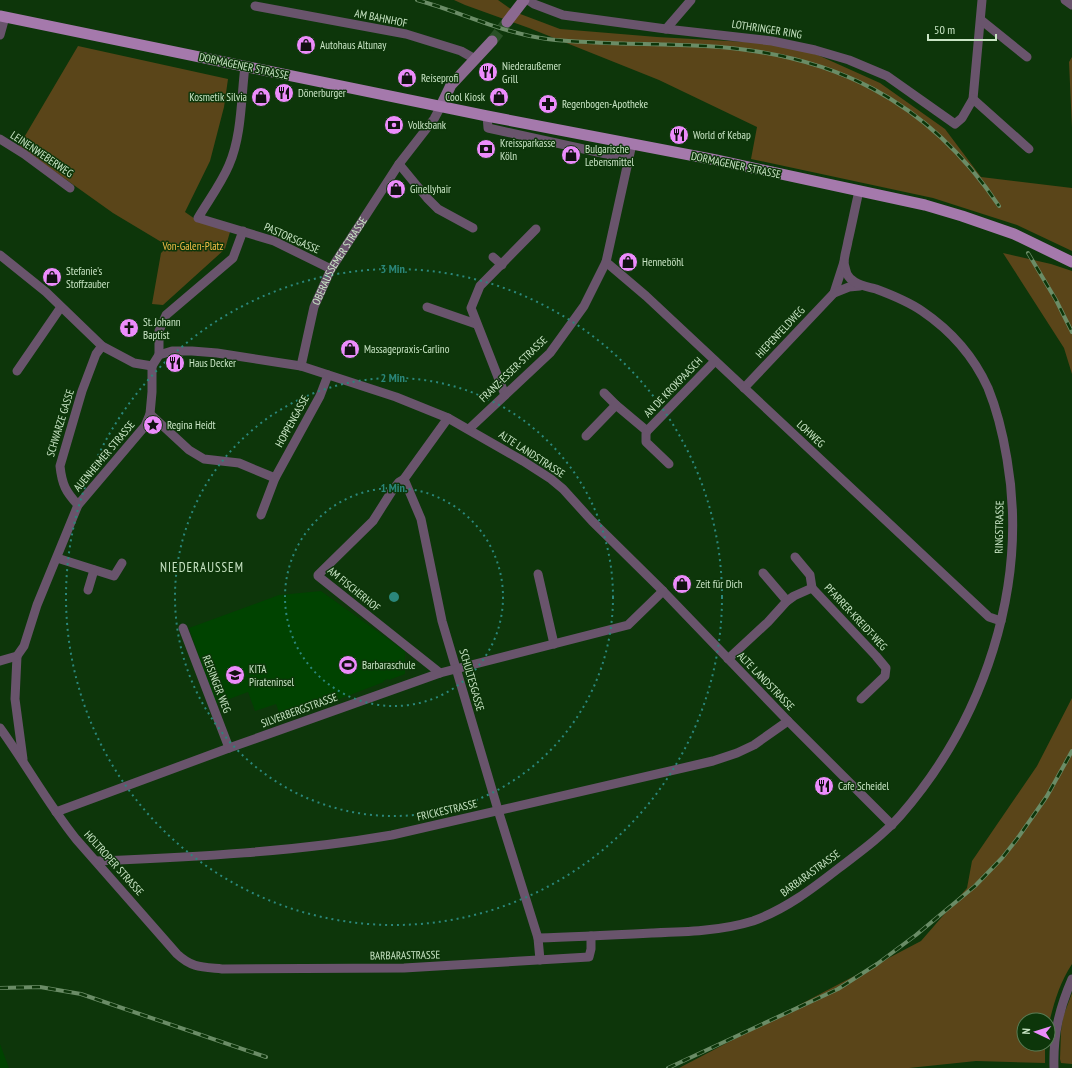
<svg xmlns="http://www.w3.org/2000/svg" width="1072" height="1068" viewBox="0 0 1072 1068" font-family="'PT Sans Narrow',sans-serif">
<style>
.built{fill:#004300}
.green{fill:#5a4519}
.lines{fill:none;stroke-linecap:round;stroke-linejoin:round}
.secondary-tunnel{stroke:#295026;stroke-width:11;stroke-dasharray:11 5.5;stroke-linecap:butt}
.minor{stroke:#69546c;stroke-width:9}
.secondary{stroke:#8b6990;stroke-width:11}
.primary{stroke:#a579ac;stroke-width:11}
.rail-casing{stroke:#6a8c66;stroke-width:4}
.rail{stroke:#0d360a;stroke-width:2.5;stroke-dasharray:8;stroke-linecap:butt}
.ring{fill:none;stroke:#2b877b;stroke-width:2;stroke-dasharray:2 4}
.labels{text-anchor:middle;stroke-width:3;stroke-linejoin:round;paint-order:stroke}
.street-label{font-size:11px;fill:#c9e5c5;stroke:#0d360a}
.poi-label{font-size:11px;fill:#c9e5c5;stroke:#0d360a;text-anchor:start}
.park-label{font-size:11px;fill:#f8be48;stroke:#0d360a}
.quarter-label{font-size:13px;letter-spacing:1px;fill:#c9e5c5;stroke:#0d360a}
.centre{fill:#2b877b;stroke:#0d360a;stroke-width:2}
.ring-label{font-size:12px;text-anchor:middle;font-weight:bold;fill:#2b877b;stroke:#0d360a;stroke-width:3;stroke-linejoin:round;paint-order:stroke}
</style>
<rect width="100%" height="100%" fill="#0d360a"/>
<path class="built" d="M321,591l84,60v23l-16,6 -1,-1 -5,2 1,1 -102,39 -6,-17 -21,7 -7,-19 -32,12 -27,-76 90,-33z
M0,1044l9,24h-9z"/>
<path class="green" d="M454,0h44l17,12 45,17 97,8 109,6 45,9 69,31 65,46 36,48 91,11v63l-55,-26 -84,-27 -182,-39 6,-32 -98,-47 -130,-52 -64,-23z
M78,46l150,33 -4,28 -14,54 -25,51 13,9 32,11 -5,17 -62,56 -11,-1 9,-51 7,-7 -55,-33 -94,-67z
M1072,57v71l-3,-66z
M1003,253l48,11 21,7v103l-8,-26z
M1072,698v266c-13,20 -18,39 -24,63v-7h-24v24h21v19l-69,-2 -67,7h-230l242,-127 46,-53 5,-27 65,-95z
M1072,993v71l-11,-1 -1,-4 1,-28 2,-14z"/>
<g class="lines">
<path class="secondary-tunnel" d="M492,41l15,-19"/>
<g class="minor">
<path d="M528,0l6,4 29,11 103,14 106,12 43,9 34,10 38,16 68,48 7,-6 11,-19 9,-99"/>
<path d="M1065,0l7,5"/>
<path d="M255,6l151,28 55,17 14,8"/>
<path d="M981,20l46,37"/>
<path d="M666,29l25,-29"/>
<path d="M0,35l5,-18"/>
<path d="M245,66c-4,32 -3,69 -16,99 -8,19 -21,36 -31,53l76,23 57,28"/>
<path d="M973,99l56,50"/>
<path d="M487,116l1,12 141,31"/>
<path d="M0,139l24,15 46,34"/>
<path d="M399,164l28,34 11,11 35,19"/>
<path d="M0,255l46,37 56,54 32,17 18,3"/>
<path d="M493,257l9,8"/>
<path d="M606,262l40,34 343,321 12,4"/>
<path d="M834,293l10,-31"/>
<path d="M427,307l49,17"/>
<path d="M159,355v-24l7,-16 67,-57 10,-27"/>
<path d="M152,366l7,-11 13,-4h20l25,2 84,13 95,31 52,21 75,43 28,18 12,10 29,32 71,70 125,130 104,104"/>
<path id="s1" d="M301,366l13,-59 17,-38 68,-105 35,-45 7,-13"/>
<path d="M17,371l44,-64"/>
<path d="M744,388l90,-95 15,-6 11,-1"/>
<path d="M604,393l12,12 31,26"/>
<path d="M505,395l-34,-87 9,-22 56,-57"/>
<path d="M150,414l39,36 15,9 35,4 36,15"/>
<path d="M469,429l81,-76 34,-47 22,-44 26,-118"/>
<path d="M586,436l30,-31"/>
<path d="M669,464l-23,-22v-8l1,-3 68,-70"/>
<path d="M404,479l17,40 21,102 56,189 40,128 2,22"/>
<path d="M78,505c-12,-13 -16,-20 -18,-39l22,-75 14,-37 6,-8"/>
<path d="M261,515l14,-37 45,-82 8,-21"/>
<path d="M795,557l15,18 2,13"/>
<path d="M57,558l57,18 8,-13"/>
<path d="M763,573l24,28"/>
<path d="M538,574l16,70"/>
<path d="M88,590l6,-20"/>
<path d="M183,628l46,120"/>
<path d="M17,656l-2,43 8,60"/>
<path d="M728,659l40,-37 19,-21 7,-5 18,-8 64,68 10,12 -1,8 -24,23"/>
<path d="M0,661l17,-5 7,-10 13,-41 41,-100 67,-79 5,-12 2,-22v-26"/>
<path d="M440,673l-122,-97v-1l55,-54 19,-30 7,-9 5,-3 44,-61"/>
<path d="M0,728c26,36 48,76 76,111l101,115c15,14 25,13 45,15l182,-1 185,-11 2,-8v-13"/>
<path d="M56,812l173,-64 211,-75 188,-48 35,-34"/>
<path d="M96,861c99,-4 198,-9 296,-26l321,-74 24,-8 17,-8 34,-24"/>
<path d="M538,938c38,-1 76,-3 114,-5 33,-1 69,-2 101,-12 33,-12 59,-32 86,-53 21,-16 43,-32 61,-52 84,-96 129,-230 107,-357 -4,-24 -10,-49 -19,-71 -14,-31 -38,-58 -66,-77 -13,-9 -30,-16 -46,-22 -7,-2 -15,-3 -21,-7 -4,-2 -6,-4 -8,-8 -1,-3 -2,-7 -3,-11 0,-7 3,-15 4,-22 4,-17 7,-33 11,-50"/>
<path d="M1054,1068c-1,-33 5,-59 18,-89"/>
</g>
<path class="secondary" d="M507,22l17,-22
M441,106l10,-21 41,-44"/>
<path class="primary" d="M0,16l487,100 229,44 209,45 37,11 52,18 58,28"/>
<defs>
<path id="rail" d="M417,0c44,12 85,33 130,39 52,6 106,4 158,7 127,7 223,54 294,160
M1028,253l28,47 16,32
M0,988l40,-1 41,7 185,63
M668,1068l170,-79 39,-25 39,-29 59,-49 27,-28 15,-19 30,-43 25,-45"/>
</defs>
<use href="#rail" class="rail-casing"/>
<use href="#rail" class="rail"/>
</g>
<g class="ring">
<circle cx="394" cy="597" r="109"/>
<circle cx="394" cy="597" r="219"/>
<circle cx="394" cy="597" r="328"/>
</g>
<defs>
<symbol id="shop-disc" viewBox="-11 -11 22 22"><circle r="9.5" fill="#ec8cfb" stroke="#0d360a"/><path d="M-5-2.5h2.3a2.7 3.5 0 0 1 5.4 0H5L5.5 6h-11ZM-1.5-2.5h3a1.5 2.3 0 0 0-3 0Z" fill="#111"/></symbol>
<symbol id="restaurant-disc" viewBox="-11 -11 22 22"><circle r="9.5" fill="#ec8cfb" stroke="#0d360a"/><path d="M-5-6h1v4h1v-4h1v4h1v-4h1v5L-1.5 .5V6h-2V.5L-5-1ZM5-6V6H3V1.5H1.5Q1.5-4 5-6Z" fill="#111"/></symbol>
<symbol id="pharmacy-disc" viewBox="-11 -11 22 22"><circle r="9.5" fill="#ec8cfb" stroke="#0d360a"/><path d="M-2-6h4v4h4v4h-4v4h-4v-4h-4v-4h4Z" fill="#111"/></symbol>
<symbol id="bank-disc" viewBox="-11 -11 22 22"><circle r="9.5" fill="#ec8cfb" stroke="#0d360a"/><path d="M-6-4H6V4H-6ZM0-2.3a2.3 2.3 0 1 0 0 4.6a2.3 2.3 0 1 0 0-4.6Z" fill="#111"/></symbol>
<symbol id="church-disc" viewBox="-11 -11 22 22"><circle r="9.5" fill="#ec8cfb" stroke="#0d360a"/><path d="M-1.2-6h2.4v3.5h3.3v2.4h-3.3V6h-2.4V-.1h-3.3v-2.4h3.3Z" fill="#111"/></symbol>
<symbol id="sight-disc" viewBox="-11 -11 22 22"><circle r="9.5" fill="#ec8cfb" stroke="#0d360a"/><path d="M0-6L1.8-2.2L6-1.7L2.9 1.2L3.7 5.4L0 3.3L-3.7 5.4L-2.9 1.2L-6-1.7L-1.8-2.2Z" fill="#111"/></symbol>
<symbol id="stadium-disc" viewBox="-11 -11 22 22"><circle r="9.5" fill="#ec8cfb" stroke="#0d360a"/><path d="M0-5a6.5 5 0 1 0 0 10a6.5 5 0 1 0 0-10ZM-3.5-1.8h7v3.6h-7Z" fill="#111"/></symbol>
<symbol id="school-disc" viewBox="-11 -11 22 22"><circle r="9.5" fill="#ec8cfb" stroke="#0d360a"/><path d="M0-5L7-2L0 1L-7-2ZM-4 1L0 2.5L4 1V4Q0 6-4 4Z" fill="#111"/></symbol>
</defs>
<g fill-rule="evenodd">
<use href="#shop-disc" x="295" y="34" width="22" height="22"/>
<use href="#restaurant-disc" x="477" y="61" width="22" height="22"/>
<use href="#shop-disc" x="396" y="67" width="22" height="22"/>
<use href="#restaurant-disc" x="273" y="82" width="22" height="22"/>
<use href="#shop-disc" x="250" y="86" width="22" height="22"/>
<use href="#shop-disc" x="488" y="86" width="22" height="22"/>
<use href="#pharmacy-disc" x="537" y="93" width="22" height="22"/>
<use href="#bank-disc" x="383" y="114" width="22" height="22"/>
<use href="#restaurant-disc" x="668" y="124" width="22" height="22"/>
<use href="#bank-disc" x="475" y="138" width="22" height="22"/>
<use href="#shop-disc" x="560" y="144" width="22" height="22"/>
<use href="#shop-disc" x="385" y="178" width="22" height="22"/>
<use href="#shop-disc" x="617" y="251" width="22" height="22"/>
<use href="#shop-disc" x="41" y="266" width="22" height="22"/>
<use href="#church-disc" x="118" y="317" width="22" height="22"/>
<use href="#shop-disc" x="339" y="338" width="22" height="22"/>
<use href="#restaurant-disc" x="164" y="352" width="22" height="22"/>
<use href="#sight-disc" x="142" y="414" width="22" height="22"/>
<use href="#shop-disc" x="671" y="573" width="22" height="22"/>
<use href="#stadium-disc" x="337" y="654" width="22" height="22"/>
<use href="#school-disc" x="224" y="664" width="22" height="22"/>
<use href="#restaurant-disc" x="813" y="775" width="22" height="22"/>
</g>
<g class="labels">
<g class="street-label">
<text transform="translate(381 18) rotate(11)" y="4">AM BAHNHOF</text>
<text transform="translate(767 29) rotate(9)" y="4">LOTHRINGER RING</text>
<text transform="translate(244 66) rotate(12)" y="4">DORMAGENER STRASSE</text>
<text transform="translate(42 154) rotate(34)" y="4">LEINENWEBERWEG</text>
<text transform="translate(736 165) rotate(12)" y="4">DORMAGENER STRASSE</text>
<text transform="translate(292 238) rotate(24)" y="4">PASTORSGASSE</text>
<text dy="4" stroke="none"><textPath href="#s1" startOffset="113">OBERAUSSEMER STRASSE</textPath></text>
<text transform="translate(780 332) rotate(-47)" y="4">HIEPENFELDWEG</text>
<text transform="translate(513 369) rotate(-44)" y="4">FRANZ-ESSER-STRASSE</text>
<text transform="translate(673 387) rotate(-46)" y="4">AN DE KROKPAASCH</text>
<text transform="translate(292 421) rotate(-61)" y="4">HOPPENGASSE</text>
<text transform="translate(60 423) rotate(-73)" y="4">SCHWARZE GASSE</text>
<text transform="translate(811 434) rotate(43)" y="4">LOHWEG</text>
<text transform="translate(532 454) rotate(33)" y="4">ALTE LANDSTRASSE</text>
<text transform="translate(104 456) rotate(-50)" y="4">AUENHEIMER STRASSE</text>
<text transform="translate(999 527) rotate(-89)" y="4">RINGSTRASSE</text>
<text transform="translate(354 589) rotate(39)" y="4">AM FISCHERHOF</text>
<text transform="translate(856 617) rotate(47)" y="4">PFARRER-KREIDT-WEG</text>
<text transform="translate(472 680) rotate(74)" y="4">SCHULTESGASSE</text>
<text transform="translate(766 681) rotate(46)" y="4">ALTE LANDSTRASSE</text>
<text transform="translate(217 684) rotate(69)" y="4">REISINGER WEG</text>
<text transform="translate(299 710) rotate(-20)" y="4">SILVERBERGSTRASSE</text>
<text transform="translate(447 810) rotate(-13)" y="4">FRICKESTRASSE</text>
<text transform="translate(114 863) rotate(48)" y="4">HOLTROPER STRASSE</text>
<text transform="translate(810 873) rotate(-36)" y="4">BARBARASTRASSE</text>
<text transform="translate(405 955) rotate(-1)" y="4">BARBARASTRASSE</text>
</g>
<g class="poi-label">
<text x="320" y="49">Autohaus Altunay</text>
<text x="502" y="70">Niederaußemer<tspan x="502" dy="13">Grill</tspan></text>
<text x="421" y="82">Reiseprofi</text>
<text x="298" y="97">Dönerburger</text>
<text x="247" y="101" text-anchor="end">Kosmetik Silvia</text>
<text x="485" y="101" text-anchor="end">Cool Kiosk</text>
<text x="562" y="108">Regenbogen-Apotheke</text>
<text x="408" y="129">Volksbank</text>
<text x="693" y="139">World of Kebap</text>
<text x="500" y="147">Kreissparkasse<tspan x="500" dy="13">Köln</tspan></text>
<text x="585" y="153">Bulgarische<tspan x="585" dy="13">Lebensmittel</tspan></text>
<text x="410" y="193">Ginellyhair</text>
<text x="642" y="266">Henneböhl</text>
<text x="66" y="275">Stefanie's<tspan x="66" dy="13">Stoffzauber</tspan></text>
<text x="143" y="326">St. Johann<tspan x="143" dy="13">Baptist</tspan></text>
<text x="364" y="353">Massagepraxis-Carlino</text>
<text x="189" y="367">Haus Decker</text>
<text x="167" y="429">Regina Heidt</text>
<text x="696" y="588">Zeit für Dich</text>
<text x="362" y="669">Barbaraschule</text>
<text x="249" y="673">KITA<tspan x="249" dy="13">Pirateninsel</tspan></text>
<text x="838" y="790">Cafe Scheidel</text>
</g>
<g class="park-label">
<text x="193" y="250">Von-Galen-Platz</text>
</g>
<g class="quarter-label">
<text x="202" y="572">NIEDERAUSSEM</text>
</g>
</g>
<circle cx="394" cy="597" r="6" class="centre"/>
<g class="ring-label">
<text x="394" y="273">3 Min.</text>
<text x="394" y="382">2 Min.</text>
<text x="394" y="492">1 Min.</text>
</g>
<g transform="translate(1036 1032) rotate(274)"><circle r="19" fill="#0d360a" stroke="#587c55"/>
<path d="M0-3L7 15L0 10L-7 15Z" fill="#ec8cfb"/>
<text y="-6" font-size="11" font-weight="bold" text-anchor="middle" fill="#c9e5c5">N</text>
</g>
<path d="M928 34v6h68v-6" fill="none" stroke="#c9e5c5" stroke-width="2"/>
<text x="934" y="34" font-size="12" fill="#c9e5c5" stroke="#0d360a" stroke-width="3" paint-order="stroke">50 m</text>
</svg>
